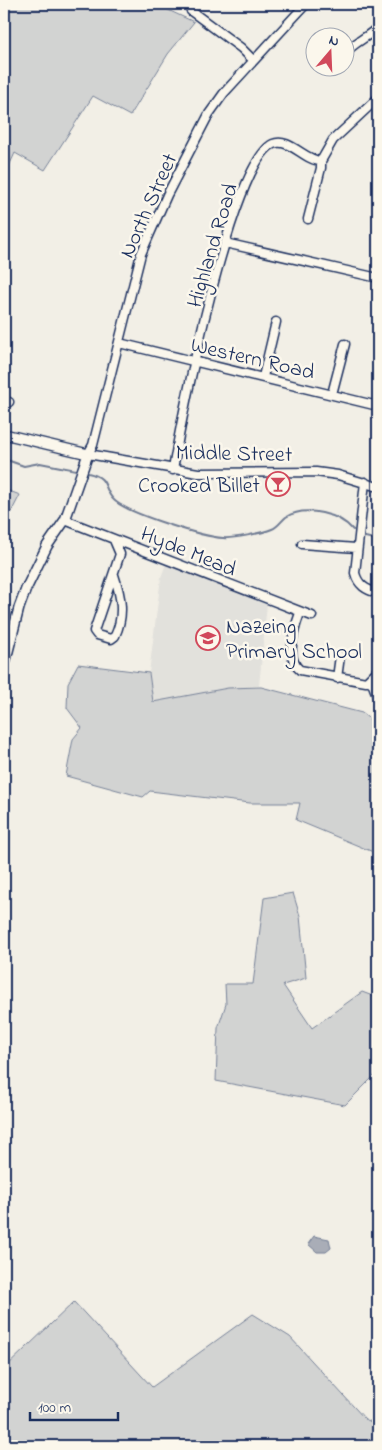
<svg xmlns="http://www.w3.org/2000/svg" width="382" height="1450" viewBox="0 0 382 1450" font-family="'Indie Flower',sans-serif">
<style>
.built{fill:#e2e1dc}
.green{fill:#d2d3d2;stroke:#768198}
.water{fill:#a9adb7;stroke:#707b93}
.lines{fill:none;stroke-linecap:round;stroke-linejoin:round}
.stream{stroke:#707b93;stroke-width:2}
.minor-casing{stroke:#1b2f5e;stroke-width:11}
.major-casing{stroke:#1b2f5e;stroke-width:12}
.minor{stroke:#fbf7ec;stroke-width:8}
.major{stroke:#fbf7ec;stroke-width:9}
.labels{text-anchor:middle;stroke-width:5;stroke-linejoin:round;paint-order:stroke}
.street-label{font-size:22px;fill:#1b2f5e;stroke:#fbf7ec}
.poi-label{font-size:22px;fill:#1b2f5e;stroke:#fbf7ec;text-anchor:end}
</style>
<rect width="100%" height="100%" fill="#f2efe6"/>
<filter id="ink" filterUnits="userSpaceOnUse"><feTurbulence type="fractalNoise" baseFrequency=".02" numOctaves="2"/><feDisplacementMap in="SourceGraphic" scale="10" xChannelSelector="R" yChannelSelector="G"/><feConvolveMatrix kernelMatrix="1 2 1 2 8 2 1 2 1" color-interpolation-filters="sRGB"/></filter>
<g filter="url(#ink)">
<path class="built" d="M166,564l101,40 -8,82 -34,3 -72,13 -4,-29 12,-96z"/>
<path class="green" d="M4,4h151l39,18 -26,32 -38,62 -37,-20 -48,74 -30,-17 -11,24z
M4,489l16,6 -16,31z
M78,664l71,9 4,29 75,-14 33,-1 101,26 16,13v128l-82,-34 4,-17h-50l-100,-12 -7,6 -77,-21 7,-37 9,-11 -15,-20 1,-25z
M293,893l7,23 6,62 -23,7 29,43 50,-36 16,6v74l-33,33 -129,-24 2,-53 8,-24 -1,-20h28l11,-86z
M74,1302l78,85 101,-73 37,23 75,82 13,6v21h-374v-77z"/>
<path class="water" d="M314,1236l15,3 2,9 -5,4h-9l-9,-8z"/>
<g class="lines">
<path class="stream" d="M4,459l20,7 16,-3 36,7
M88,473c23,5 14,17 27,28 15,13 88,36 108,37 9,1 40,-5 49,-9 6,-2 9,-8 14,-12 20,-12 54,-3 67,13
M361,536l17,4"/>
<defs>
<path id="minor" d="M306,4l-82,89 -15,21 -42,81 -26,59 -48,191 -5,9 110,19 118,-1 22,3 40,12
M191,11l50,37 12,12
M344,54c10,-12 23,-16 34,-27
M308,219l13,-51v-7
M225,243l153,35
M119,343l259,63
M263,377l13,-55
M332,394l13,-50
M4,400l5,2
M173,470c8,-52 59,-307 100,-326 16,-7 32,17 48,17l12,-21 45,-42
M365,482l-10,91c3,12 11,17 23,20
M65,520l247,96
M302,544l54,4
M114,575c7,21 11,40 1,61l-4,3 -14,-4 -3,-4 26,-77 -6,-14
M300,613c-6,16 -15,45 0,57l66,12 12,-12
M337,678l3,-22
M371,680l7,18"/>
<path id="major" d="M4,434l84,20 -23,66 -18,26 -21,43 -7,19 -15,59"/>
</defs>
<use href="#minor" class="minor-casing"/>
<use href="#major" class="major-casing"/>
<use href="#minor" class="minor"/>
<use href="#major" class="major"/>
</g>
</g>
<defs>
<symbol id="bar-ring" viewBox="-11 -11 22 22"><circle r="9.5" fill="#fbf7ec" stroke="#d1495b" stroke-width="1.5"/><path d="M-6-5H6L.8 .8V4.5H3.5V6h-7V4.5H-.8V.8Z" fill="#d1495b"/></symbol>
<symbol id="school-ring" viewBox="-11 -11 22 22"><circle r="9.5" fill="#fbf7ec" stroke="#d1495b" stroke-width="1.5"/><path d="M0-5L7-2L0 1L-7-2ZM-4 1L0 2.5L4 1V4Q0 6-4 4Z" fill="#d1495b"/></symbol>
</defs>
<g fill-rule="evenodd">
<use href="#bar-ring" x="264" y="470" width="28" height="28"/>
<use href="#school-ring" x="194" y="624" width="28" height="28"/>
</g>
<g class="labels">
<g class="street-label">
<text transform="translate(147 205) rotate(-66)" y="8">North Street</text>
<text transform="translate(211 245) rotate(-73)" y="8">Highland Road</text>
<text transform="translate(253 357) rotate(13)" y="8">Western Road</text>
<text transform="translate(234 452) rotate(1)" y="8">Middle Street</text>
<text transform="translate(189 550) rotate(22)" y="8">Hyde Mead</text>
</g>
<g class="poi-label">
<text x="260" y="492">Crooked Billet</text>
<text x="226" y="633" text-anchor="start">Nazeing<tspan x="226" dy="25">Primary School</tspan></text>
</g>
</g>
<rect width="382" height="1450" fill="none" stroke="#fbf7ec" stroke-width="20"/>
<rect x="10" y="10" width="362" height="1430" fill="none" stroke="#1b2f5e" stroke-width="2" filter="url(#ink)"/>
<g transform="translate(330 52) rotate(19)"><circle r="24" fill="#fbf7ec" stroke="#a1a7b3"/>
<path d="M0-4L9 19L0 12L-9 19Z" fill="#d1495b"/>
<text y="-8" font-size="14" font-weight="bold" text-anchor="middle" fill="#1b2f5e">N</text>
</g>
<path d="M30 1412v8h88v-8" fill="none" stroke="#1b2f5e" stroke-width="2.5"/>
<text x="38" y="1412" font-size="15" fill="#1b2f5e" stroke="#fbf7ec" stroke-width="4" paint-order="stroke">100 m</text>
</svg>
